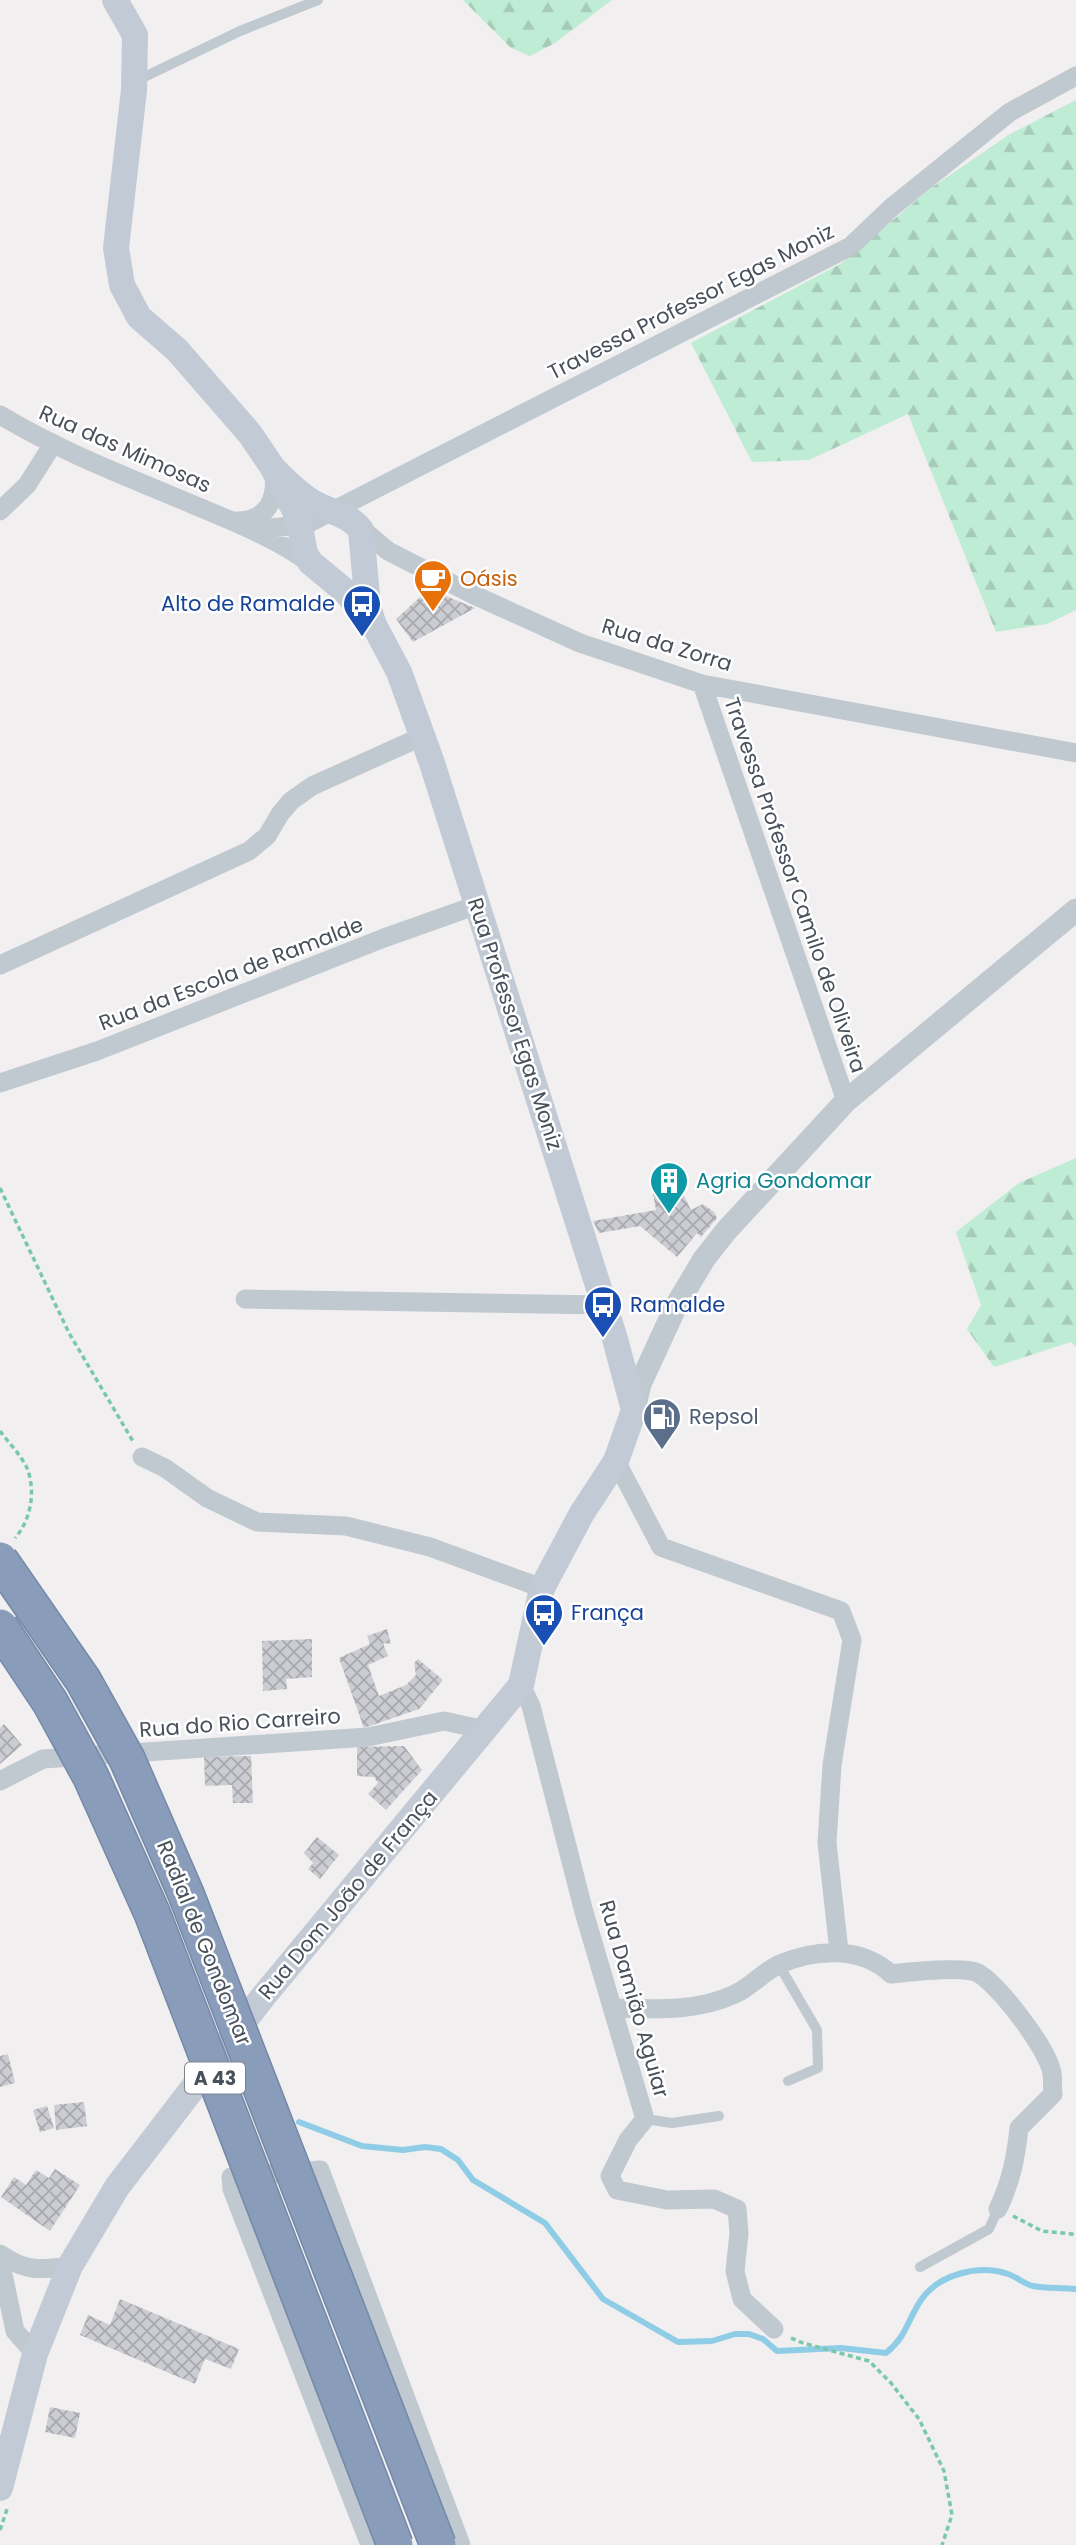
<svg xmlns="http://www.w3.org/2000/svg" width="1076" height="2545" viewBox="0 0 1076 2545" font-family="Poppins,sans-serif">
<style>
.forest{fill:url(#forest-firs)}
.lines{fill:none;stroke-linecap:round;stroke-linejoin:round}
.stream{stroke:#8fcde7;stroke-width:6}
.building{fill:url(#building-cross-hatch)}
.path{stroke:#79c9a8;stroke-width:3.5;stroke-dasharray:5 3.5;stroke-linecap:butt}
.service{stroke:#c0c8d0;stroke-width:10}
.minor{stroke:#c0c8d0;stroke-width:19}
.tertiary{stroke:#c0c8d0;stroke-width:23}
.secondary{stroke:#c2cad6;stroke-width:26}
.motorway-bridge-casing{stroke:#7488a7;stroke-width:38;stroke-linecap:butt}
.motorway-bridge{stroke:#899dbb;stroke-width:35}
.labels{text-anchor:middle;stroke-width:5;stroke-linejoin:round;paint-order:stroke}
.shield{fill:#fff;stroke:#7f848c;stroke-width:2}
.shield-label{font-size:19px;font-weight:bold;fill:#48505b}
.street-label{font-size:21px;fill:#48505b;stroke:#fff}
.food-label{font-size:21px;fill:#c56008;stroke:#fff;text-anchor:start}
.transit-label{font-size:21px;fill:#164399;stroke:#fff;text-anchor:start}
.culture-label{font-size:21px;fill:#0d838f;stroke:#fff;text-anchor:start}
.service-label{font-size:21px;fill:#4e5e75;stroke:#fff;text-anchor:start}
</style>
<defs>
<pattern id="forest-firs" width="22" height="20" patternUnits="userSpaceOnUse" patternTransform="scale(1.75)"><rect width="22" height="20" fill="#bfecd5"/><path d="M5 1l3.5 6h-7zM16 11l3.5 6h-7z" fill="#a6ccb9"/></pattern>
<pattern id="building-cross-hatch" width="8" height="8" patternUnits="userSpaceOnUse" patternTransform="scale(1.75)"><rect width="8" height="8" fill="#cccdd3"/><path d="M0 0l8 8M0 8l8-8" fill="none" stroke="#a8a9ae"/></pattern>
</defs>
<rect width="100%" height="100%" fill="#f1efef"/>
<path class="forest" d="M463,0h149l-57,43 -25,13 -19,-8z
M1076,100v510l-29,14 -51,8 -88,-218 -99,46 -57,2 -61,-119 151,-80 89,-75 79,-54z
M1076,1158v189l-5,-5 -77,25 -27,-38 14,-24 -25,-73 63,-49z"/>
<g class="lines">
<path class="stream" d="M299,2122l63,24 41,4 22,-3 16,2 17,11 15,20 72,43 58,76 75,43 34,-1 23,-7h14l14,5 14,12 64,-3 45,5c21,-17 21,-32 35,-53 18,-26 58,-36 87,-26 9,3 16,10 25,12 13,3 29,1 43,3"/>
</g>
<path class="building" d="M429,589l46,19 -62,34 -17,-23z
M682,1173l5,10 -6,7 10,20 12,-6 11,8 3,6 -16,19 -4,-4 -20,24 -37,-31 -41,7 -6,-12 63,-11 -4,-22z
M387,1629l4,15 -8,-1 5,13 -20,9 11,31 27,-11 10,-10 -2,-12 4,-4 25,21 -24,29 -55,19 -25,-70 31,-14 -3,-8z
M312,1639v38l-26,2 1,10 -24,2 -1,-50z
M4,1724l18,21 -22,19v-36z
M404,1746l18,24 -36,40 -18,-16 10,-11 -4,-6 -17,-1v-29z
M251,1756l2,47h-20l-1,-18 -27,1 -1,-29z
M317,1837l22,18 -19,24 -12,-10 5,-6 -9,-10z
M8,2054l7,29 -15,4v-31z
M84,2102l3,24 -31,4 -2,-25z
M47,2106l7,22 -14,4 -7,-22z
M55,2169l25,16 -30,46 -49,-34 13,-20 12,8 10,-15 13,8z
M120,2299l119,50 -8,20 -26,-10 -10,25 -115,-49 8,-20 22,10z
M50,2407l30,6 -5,25 -30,-6z"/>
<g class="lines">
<path class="path" d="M0,1188l69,145 65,110
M0,1431c8,11 21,24 27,37 9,23 4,52 -12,70
M1013,2216l29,15 30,3 4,3
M791,2338l12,5 66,18 22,22 28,36 25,52 8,44 -10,30
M0,2530l7,-21"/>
<path class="service" d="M138,80l102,-49 78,-31
M779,1965l38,65 1,38 -30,13
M645,2119l27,4 47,-7
M920,2267l69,-38 9,-20"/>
<path class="minor" d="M0,415c63,38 133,64 201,93 38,16 76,31 110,56
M0,511l27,-26 26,-41
M234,521l37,7 36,-4 544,-278 41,-39 118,-95 66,-36
M238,521c30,-1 39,-22 36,-49
M355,523l33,28 84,43 108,49 122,41 374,69
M702,684l144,417
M0,965l249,-114 18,-15 13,-22 11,-13 21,-15 111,-50
M0,1083l97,-32 287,-113 93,-33
M245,1299l360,6
M142,1457l23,11 42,30 50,24 89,4 84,21 112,41
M616,1461l45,86 180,64 11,29 -20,125 -5,78 12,108
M521,1685l10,21 53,206 61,207 -17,21 -18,36 7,14 50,10 47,-1 23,10 2,24 -4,38 7,28 32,30
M0,1781l43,-22 325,-22 76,-16 41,9
M614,2008c41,1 83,4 121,-14 16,-7 29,-23 45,-30 36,-15 81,-18 111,10 18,-2 73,-8 87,-1 21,12 70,76 74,100 1,6 0,14 1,21l-34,34c-3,29 -8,54 -21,81
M0,2254c26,18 40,16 70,12
M0,2260l15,71 20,23
M370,2545l-138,-356 -1,-12 89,-7 141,375"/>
<path class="tertiary" d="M634,1410l6,-26 36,-78 28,-47 22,-28 120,-130 230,-191"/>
<path class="secondary" d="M115,0l20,35 -1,55 -18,158 6,37 17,32 38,33 73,84 23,34 25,49 7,36 5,9 36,30 22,27
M0,2488l35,-134 35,-88 47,-79 145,-189 259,-313 21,-97 40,-75 34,-52 18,-51 -19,-71 -183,-576 -33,-91 -25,-47 -6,-18 -7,-77c-12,-16 -32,-18 -49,-28 -15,-10 -27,-21 -39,-34"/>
<defs>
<path id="motorway-bridge" d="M0,1560l83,120 44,79 59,135 252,651
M0,1627l50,75 41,75 61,136 243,632"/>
</defs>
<use href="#motorway-bridge" class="motorway-bridge-casing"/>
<use href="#motorway-bridge" class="motorway-bridge"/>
</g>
<defs>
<symbol id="cafe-pin" viewBox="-11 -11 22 30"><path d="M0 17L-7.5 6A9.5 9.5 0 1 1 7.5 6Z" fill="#e8710a" stroke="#fff"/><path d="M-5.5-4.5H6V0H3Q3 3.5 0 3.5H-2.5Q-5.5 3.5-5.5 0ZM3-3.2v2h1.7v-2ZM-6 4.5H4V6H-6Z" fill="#fff"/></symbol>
<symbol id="bus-pin" viewBox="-11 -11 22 30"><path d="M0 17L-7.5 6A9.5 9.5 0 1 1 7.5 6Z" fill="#1a4fb4" stroke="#fff"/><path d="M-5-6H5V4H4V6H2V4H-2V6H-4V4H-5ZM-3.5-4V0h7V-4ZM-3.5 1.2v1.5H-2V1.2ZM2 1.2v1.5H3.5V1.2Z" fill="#fff"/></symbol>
<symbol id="building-pin" viewBox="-11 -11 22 30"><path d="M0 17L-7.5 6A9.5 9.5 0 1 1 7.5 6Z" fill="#0f9aa8" stroke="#fff"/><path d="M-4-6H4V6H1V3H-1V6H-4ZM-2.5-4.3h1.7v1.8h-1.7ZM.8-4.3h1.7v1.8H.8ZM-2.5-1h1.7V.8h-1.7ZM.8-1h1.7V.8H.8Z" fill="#fff"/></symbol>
<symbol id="fuel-pin" viewBox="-11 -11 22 30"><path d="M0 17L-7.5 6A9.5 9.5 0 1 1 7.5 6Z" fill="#5c6f8a" stroke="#fff"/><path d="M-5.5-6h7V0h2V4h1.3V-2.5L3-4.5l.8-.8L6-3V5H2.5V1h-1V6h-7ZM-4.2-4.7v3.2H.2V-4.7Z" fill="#fff"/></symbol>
</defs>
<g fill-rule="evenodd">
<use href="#cafe-pin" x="411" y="557" width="44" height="60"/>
<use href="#bus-pin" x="340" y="582" width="44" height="60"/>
<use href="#building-pin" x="647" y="1159" width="44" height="60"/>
<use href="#bus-pin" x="581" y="1283" width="44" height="60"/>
<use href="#fuel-pin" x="640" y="1395" width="44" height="60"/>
<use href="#bus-pin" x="522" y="1591" width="44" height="60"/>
</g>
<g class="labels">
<rect class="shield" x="185" y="2062.5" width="60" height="31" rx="5"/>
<g class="shield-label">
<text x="215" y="2085">A 43</text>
</g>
<g class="street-label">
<text transform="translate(691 302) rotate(-27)" y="7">Travessa Professor Egas Moniz</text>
<text transform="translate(125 449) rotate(24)" y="7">Rua das Mimosas</text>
<text transform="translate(667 645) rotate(17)" y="7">Rua da Zorra</text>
<text transform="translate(795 885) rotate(71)" y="7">Travessa Professor Camilo de Oliveira</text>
<text transform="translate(231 974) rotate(-21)" y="7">Rua da Escola de Ramalde</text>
<text transform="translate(515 1024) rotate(72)" y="7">Rua Professor Egas Moniz</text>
<text transform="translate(240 1723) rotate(-4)" y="7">Rua do Rio Carreiro</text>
<text transform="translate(348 1895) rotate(-50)" y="7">Rua Dom João de França</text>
<text transform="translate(204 1943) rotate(68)" y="7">Radial de Gondomar</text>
<text transform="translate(634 1999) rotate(74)" y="7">Rua Damião Aguiar</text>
</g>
<g class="food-label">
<text x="460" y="586">Oásis</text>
</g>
<g class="transit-label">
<text x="335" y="611" text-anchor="end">Alto de Ramalde</text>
<text x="630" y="1312">Ramalde</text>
<text x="571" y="1620">França</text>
</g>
<g class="culture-label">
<text x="696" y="1188">Agria Gondomar</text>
</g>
<g class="service-label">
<text x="689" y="1424">Repsol</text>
</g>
</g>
</svg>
